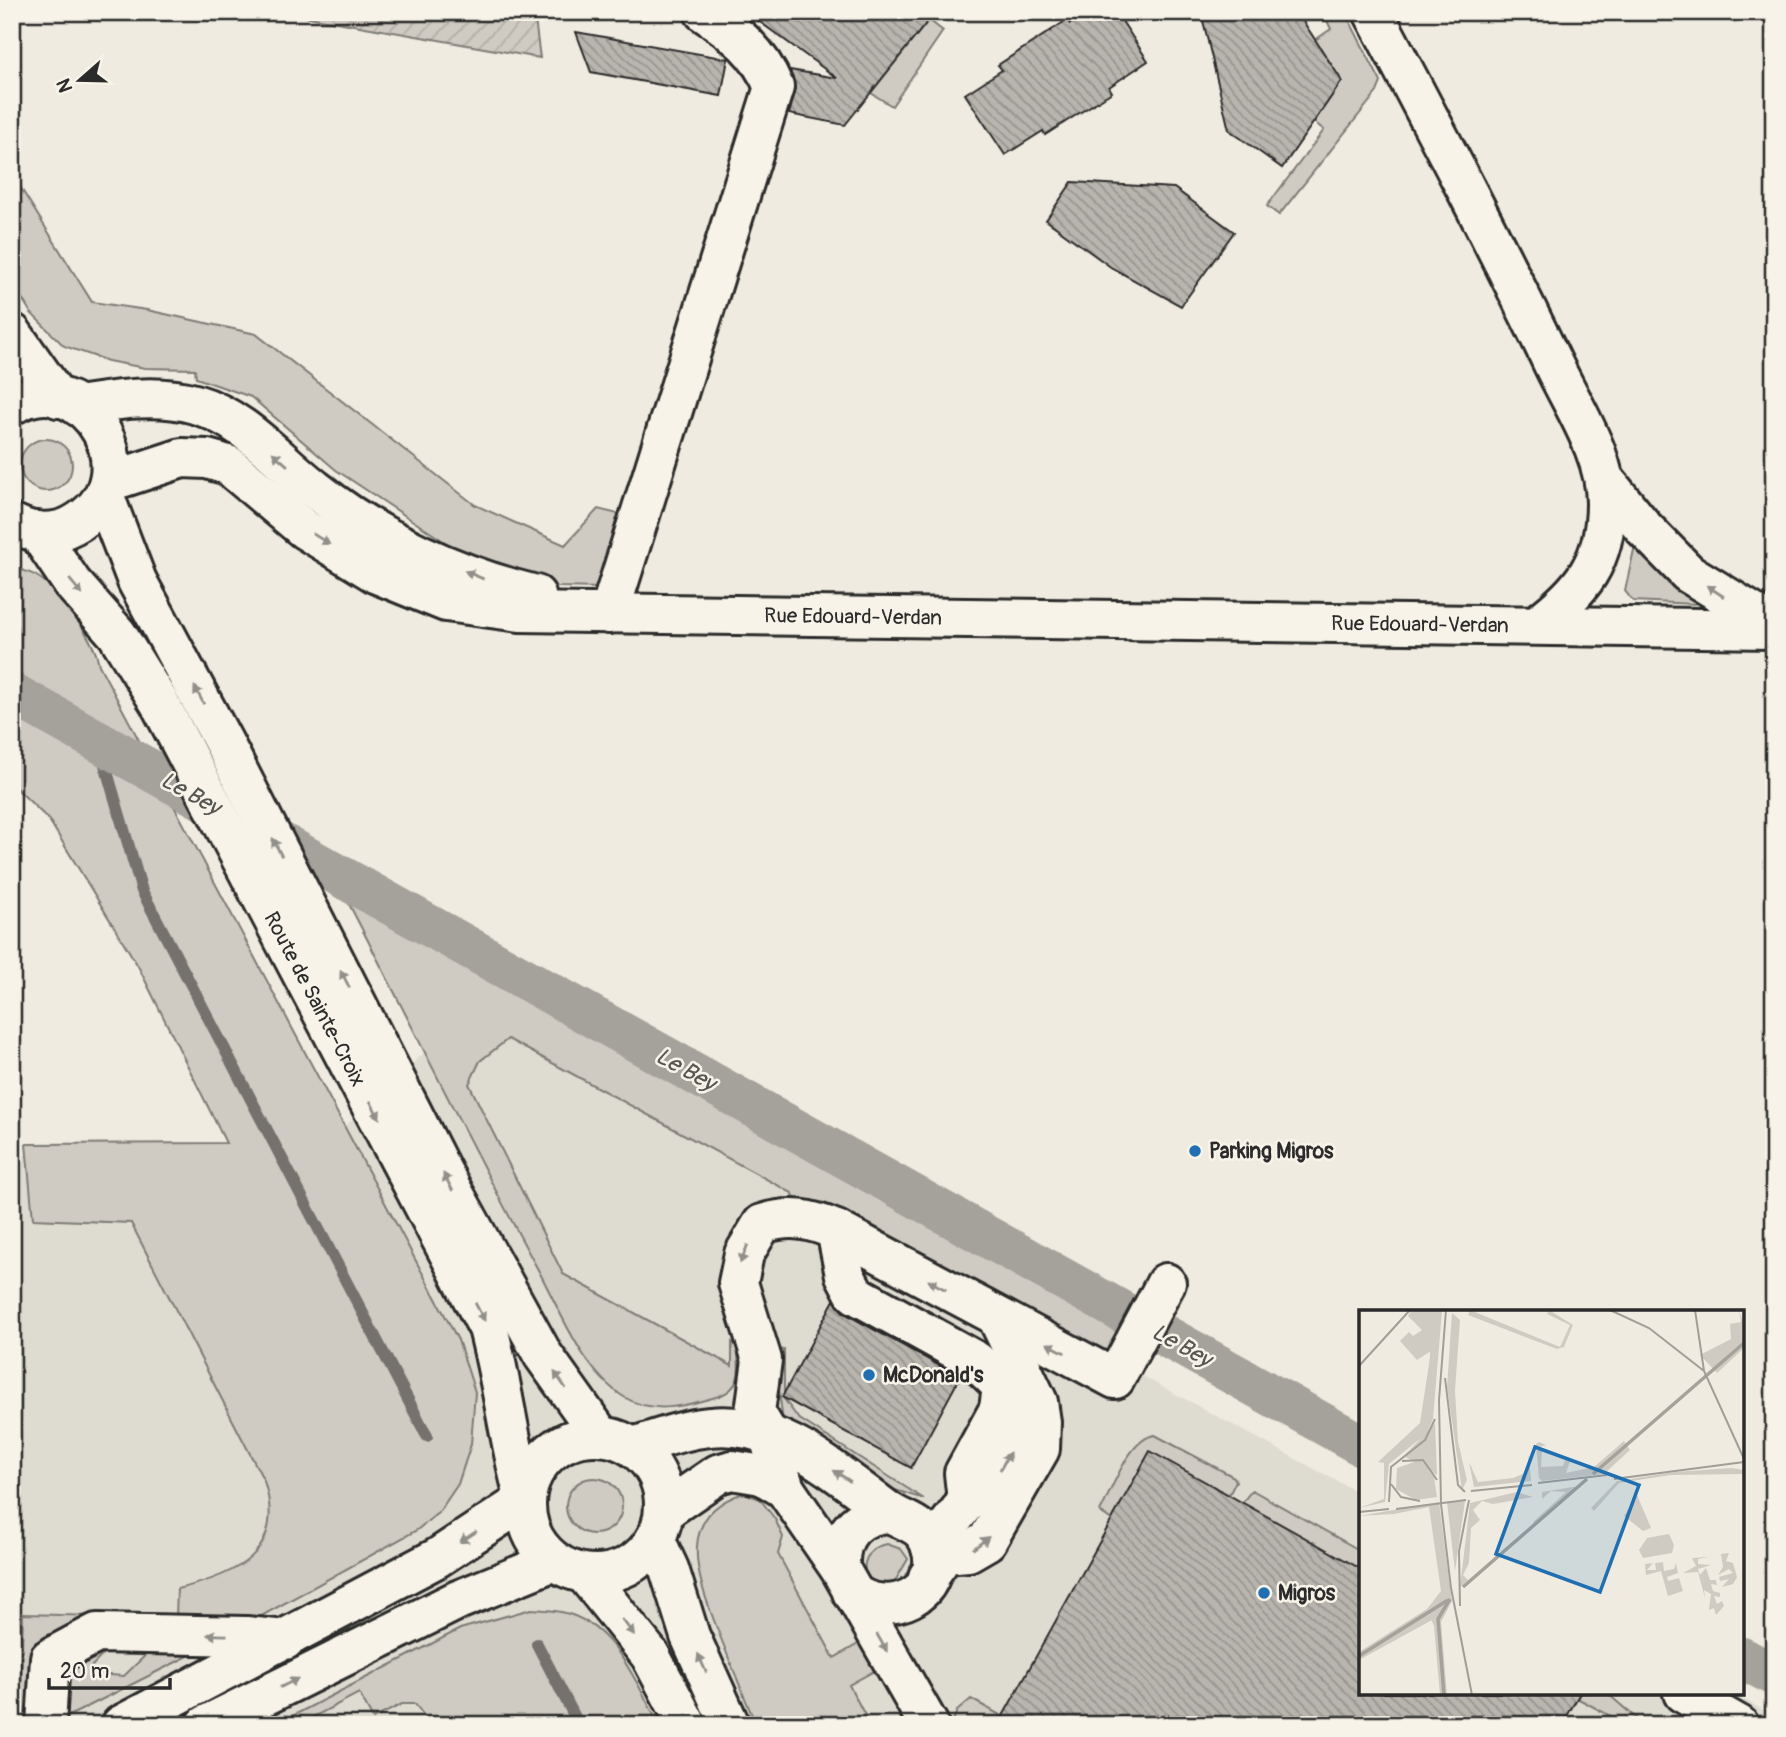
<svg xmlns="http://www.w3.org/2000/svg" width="1786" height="1737" viewBox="0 0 1786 1737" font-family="Pangolin,sans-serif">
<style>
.built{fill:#dedbd1}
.grass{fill:#cfcbc2;stroke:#7d7b76;stroke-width:2}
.garden{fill:url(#garden-furrows);stroke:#7d7b76;stroke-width:2}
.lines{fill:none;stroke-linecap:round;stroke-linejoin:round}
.stream{stroke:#74726e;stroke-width:12}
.canal{stroke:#a4a29a;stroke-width:42}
.building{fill:url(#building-back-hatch);stroke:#2b2b2b;stroke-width:2}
.minor-casing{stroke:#2b2b2b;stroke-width:44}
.major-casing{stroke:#2b2b2b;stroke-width:44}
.minor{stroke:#f7f3e8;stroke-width:38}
.major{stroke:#f7f3e8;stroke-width:38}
.oneway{fill:#918f8a}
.poi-dot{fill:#1f6fb2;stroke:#f7f3e8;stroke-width:2.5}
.labels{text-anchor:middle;stroke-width:5;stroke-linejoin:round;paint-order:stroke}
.street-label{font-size:21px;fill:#2b2b2b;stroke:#f7f3e8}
.poi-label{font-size:21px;font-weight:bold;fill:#2b2b2b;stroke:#f7f3e8;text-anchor:start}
.water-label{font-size:23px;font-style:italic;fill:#555552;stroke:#f7f3e8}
.inset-river{fill:none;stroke:#a4a29a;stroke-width:3.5}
.inset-road{fill:none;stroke:#a19e98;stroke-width:2}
.view{fill:#1f6fb2;fill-opacity:0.15;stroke:#1f6fb2;stroke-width:3.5}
.inset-edge{fill:none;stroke:#2b2b2b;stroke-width:3.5}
</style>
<defs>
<pattern id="garden-furrows" width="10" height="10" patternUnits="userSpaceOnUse" patternTransform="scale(1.75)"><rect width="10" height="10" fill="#cfcbc2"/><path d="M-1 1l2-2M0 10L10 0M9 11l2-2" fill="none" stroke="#b2aea7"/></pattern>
<pattern id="building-back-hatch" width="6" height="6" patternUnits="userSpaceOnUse" patternTransform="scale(1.75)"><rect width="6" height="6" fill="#b8b5ae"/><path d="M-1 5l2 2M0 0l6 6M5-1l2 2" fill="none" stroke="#96938e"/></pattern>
</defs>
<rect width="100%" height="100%" fill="#efebe0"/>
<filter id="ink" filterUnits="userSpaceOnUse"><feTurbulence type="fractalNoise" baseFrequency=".0143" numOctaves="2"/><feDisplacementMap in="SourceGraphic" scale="14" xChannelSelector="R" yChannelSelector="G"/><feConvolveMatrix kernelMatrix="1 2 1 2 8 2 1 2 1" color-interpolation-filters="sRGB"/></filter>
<g filter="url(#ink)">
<path class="built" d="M477,1004l652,365 232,125v199h371l42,23v9h-1762v-571l282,19z"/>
<path class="grass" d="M1323,12h22l36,70 -4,10 -98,123 -12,-9 57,-76 -10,-8 28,-41 -27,-41 16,-11z
M929,20l14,11 -51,75 -21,-13z
M12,174l80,128 55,8 109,24 219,171 90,40 33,-36 32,8 -29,71 -44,-1 -50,-12 -50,-25 -121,-80 -85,-73 -55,-19 -1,-9 -50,-1 -37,-7 -44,-15 -33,-33 -19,-31z
M20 465a26 26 0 1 1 52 0a26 26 0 1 1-52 0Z
M1635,545l64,56 -4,3 -62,-3 -8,-10z
M12,567c8,3 19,5 26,10 22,14 57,63 61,88l359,675 17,52 -4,52 -13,40 -19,28 -22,18 -170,94 -151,-2 -62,103h-22v-10l8,-1 3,-100 153,4 1,-29c60,-14 110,-37 87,-108l-133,-258 -98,-4 -7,-75 200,-1 -88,-177 -89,-146 -37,-36z
M338,883l792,443 -18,33 -311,-154 -9,-12 -284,-154 -28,22 -11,23 94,190 169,92v-24l5,4c3,23 6,43 -21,51 -31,9 -63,18 -92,0 -43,-27 -64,-88 -88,-131 -69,-126 -131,-256 -198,-383z
M784,1350v49l14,19 126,81 -32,-10 -109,-67 -9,-71z
M1155,1435l79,42 2,4 -7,14 -79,-43 -38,68 -12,-8c12,-22 29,-74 55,-77z
M566 1506a28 28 0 1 1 56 0a28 28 0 1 1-56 0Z
M1252,1490l109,61v19l-119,-67z
M744,1493l16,6 15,20 8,18 -5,17 56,104 24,-14 9,2 11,14 -4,11 -25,14 21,40h-114c-14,-34 -28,-68 -41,-102 -19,-49 -39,-109 29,-130z
M887,1544l14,5 7,10 -18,31 -20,-8c-12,-17 -2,-35 17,-38z
M531,1609c12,1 26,1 38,5 46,14 69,71 90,111h-228l-16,-21h-13l-29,15 -14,-26 -61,32h-23l185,-96z
M111,1646l-20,21 4,7 29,2 31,-30h53l-141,71 1,-38 15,-27z
M1580,1693h27l37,32h-17l-50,-27z
M971,1699l29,16 -5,10h-44l6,-14z"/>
<path class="garden" d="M280,12h254l6,46z"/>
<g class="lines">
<path class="stream" d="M98,741l44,150 285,545
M537,1644l42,81"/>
<path class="canal" d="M12,693l1349,752
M1742,1658l32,17"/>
</g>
<path class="building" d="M746,12h189l-90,113 -56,-11 6,-21 -5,-23 47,8z
M1087,12h29l32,49 -39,26 3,5 -67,43 -2,-4 -38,24 -40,-61 37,-24 -4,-5 69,-45 3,4z
M1201,12h96l45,69 -60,87 -53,-38z
M576,32l152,27 -7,37 -130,-24z
M1072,182l102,6 60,44 -53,74 -69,-38 -66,-48z
M834,1300l10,13 116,64 -49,91 -129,-71z
M1150,1451l211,118v124h219l-18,32h-564z"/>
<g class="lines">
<defs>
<g id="minor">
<path d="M1373,12c62,117 124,234 181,354 20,42 52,89 52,137 0,59 -24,88 -69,122"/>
<path d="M78,406c37,-6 80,-13 117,-2 49,14 82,56 121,86 62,50 143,86 220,105"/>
<path d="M1604,479l40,49 44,45 86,53"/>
<path id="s1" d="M109,482l73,-24 25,1 21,6 76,64 73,45 69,28 74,10 1254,17"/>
<path d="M609,614l165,-527c-15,-36 -38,-53 -70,-75"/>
<path d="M836,1230l9,45 10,19 121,67 23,22 14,28 4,14 -2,19 -27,49 -21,8 -36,47"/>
<path d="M633,1447c25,-8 52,-18 77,-20 68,-8 128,48 178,84 17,12 35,11 43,36 14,48 -43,73 -79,45"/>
<path d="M785,1489l-17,-55 -13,-22 7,-52 -24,-77 6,-29 18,-30c28,-9 48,-5 74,6l279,149 51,-96"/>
<path d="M967,1501l-3,-28 35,-64 3,-22"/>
<path d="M664,1511l54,-37 14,-4 30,5 23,14 55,80 89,156"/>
<path d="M840,1569c-2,-34 16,-55 51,-56"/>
<path d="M928,1577l17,-23 23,-2 19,-11 53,-92 1,-27 -3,-20 -41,-85"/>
<path d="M1683,1693l56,32"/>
<path d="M46,1725l4,-67 47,-25 149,3 39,4"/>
<path d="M121,1725l316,-167 88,-58"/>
<path d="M206,1725l252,-125 96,-39"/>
</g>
<g id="major">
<path d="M12,333l46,65"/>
<path d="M12,405c74,-45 144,75 61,120 -16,9 -40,9 -57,0"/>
<path d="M104,495l33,86 87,162 220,432 99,180 57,80"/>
<path id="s2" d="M37,531l35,52 45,51 42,68 329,626c15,57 21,115 37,172"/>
<circle cx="595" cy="1505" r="69"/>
<path d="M655,1539l14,30 21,67 40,89"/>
<path d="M585,1574l65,81 37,70"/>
</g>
</defs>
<use href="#minor" class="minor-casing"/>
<use href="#major" class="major-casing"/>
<use href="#minor" class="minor"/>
<use href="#major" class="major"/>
</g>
<defs><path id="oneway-solid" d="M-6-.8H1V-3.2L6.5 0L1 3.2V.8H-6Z" transform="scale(1.75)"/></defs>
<g class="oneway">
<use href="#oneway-solid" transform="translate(280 459) rotate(-139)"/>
<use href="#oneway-solid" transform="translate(321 539) rotate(32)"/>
<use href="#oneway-solid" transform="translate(474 575) rotate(-157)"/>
<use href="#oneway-solid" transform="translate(76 587) rotate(50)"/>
<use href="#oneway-solid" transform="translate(1715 591) rotate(-147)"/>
<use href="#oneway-solid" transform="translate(199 695) rotate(-118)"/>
<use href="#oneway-solid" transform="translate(277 847) rotate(-117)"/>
<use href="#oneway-solid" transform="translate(345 979) rotate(-117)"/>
<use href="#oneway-solid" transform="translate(375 1110) rotate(62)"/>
<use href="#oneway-solid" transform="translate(448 1182) rotate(-118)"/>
<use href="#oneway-solid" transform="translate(744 1254) rotate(112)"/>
<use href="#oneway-solid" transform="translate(937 1285) rotate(-152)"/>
<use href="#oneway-solid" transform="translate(480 1312) rotate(62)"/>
<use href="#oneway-solid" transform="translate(1056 1348) rotate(-152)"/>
<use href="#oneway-solid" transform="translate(560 1380) rotate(-125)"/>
<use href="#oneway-solid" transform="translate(1005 1461) rotate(-61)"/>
<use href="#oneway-solid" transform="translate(842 1476) rotate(-147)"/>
<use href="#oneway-solid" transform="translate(468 1537) rotate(147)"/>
<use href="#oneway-solid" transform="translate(981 1543) rotate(-38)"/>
<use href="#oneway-solid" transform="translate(628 1627) rotate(52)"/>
<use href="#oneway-solid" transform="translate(217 1635) rotate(-179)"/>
<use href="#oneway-solid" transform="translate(882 1643) rotate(60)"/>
<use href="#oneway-solid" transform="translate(702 1663) rotate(-114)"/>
<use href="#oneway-solid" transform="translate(289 1683) rotate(-27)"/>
</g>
</g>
<g class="poi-dot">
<circle cx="1195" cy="1151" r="7"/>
<circle cx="869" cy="1375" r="7"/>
<circle cx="1264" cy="1593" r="7"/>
</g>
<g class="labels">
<g class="street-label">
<text dy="7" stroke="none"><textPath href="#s1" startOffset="791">Rue Edouard-Verdan</textPath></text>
<text dy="7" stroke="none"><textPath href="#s1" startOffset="1358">Rue Edouard-Verdan</textPath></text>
<text dy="7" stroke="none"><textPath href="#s2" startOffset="546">Route de Sainte-Croix</textPath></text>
</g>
<g class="poi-label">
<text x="1209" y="1158">Parking Migros</text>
<text x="883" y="1382">McDonald's</text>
<text x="1278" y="1600">Migros</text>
</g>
<g class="water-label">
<text transform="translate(191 793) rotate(29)" y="8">Le Bey</text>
<text transform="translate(686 1069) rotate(29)" y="8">Le Bey</text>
<text transform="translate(1182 1345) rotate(29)" y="8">Le Bey</text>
</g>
</g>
<g transform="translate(1359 1310)">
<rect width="385" height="385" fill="#efebe0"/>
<path d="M53,0l30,1 -9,108 -6,14 -38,31 -4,38 -26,6 25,-9v-36l-6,-1 42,-39 11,-72 -14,9 -17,-19 9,-9 4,4 9,-6 -14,-14zM111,0l90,37 10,-22 -23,-11 2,-4 24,15 -9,22 -7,2 -89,-34zM380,0l5,16v22l-27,25 -17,-18 31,-16 -1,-15 11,-2zM93,3l8,7 -5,70 3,52 9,38 -5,10 -15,-103zM76,113l2,52 -33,-19zM265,131l6,9 -26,24 -62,7 -3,-3 -3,-34 3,-2 7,3 -10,3 6,3 -1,16 22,-1 2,-6 5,1 -4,12 28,-6zM169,144l3,23v4l-57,6 -5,-25 9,20 35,-4 15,-6zM61,150l14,17 3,20 -21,3 -20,-11 1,-21zM372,158l13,2v4l-73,1 -52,8 -25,28 -3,-3 26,-27 58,-9zM220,176l-44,37 -2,-1 33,-30 -15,-1 -9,8v-7zM158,182l16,5 -40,7 -11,-3 -9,9 7,10 -9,8 -2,35 -6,12 5,5 -8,7 10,-84zM106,191l-10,70 -8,-69zM80,192l13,99 -11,21 6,73h-7l-6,-69 -7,-17 14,-18 -12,-84 -35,7 -35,2zM370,243l-3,8 7,2 4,14 -4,7 -11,3 7,-8 -9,2 -1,-4 14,-4 -4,-4 -11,6 5,-8 -2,-13zM350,247l-11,2v5l13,1 -13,4 2,6 6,-7 4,12h6l1,5 -6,-1 2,7 7,2v4l-6,-1 3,8 5,-3 2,5 -8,9 -2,-7 -5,2 2,-16 -7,-4 1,8 -7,-26 -15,1 13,-7 -4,-8zM304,252l1,9 10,-2 2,-6 2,10 -11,4 1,4 11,-3 4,13 -15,5 -7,-25 -15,4 -1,-11 8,-1 -6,7h9l-1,-7z" fill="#cfcbc2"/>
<path d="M82,4l-12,109 -6,13 -36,27 37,-36 9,-107zM93,7l6,8 -5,84 -4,-19zM310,224l5,11 -2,8 -29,5 -4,-8 8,-12z" fill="#cfcbc2"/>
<path d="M68,299l5,11 -73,40v-8z" fill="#cfcbc2"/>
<path d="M278,185l14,33 -8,3 -19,-15z" fill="#cfcbc2"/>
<path class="inset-river" d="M234,164l151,-131M104,277l124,-108M0,346l89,-56M85,385l-6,-76 12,-20"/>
<path class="inset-road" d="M87,0l-7,90 2,104 10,84 21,107M251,0l39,18 55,43M336,0l9,61 40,88M0,56l51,-56M86,68l13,107 7,7M43,151l21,-1 14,20M255,169l130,-17M179,173l69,-8M32,174l10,13 19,4M112,181l61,-6M30,192l2,-35 34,-27 10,-21M37,199l70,-9M0,202l30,-3M101,296l-1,-55 10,-51"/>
<path class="view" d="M176,137l104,38 -39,107 -104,-38z"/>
<rect width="385" height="385" class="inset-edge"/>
</g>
<rect width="1786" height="1737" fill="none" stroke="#f7f3e8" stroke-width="42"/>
<rect x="21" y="21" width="1744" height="1695" fill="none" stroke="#2b2b2b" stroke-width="2.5" filter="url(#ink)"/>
<g transform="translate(80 80) rotate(250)" stroke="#f7f3e8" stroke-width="5" paint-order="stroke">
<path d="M0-5L12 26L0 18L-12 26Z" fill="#2b2b2b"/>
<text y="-10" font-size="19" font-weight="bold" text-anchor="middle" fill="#2b2b2b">N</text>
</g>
<path d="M49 1678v10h121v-10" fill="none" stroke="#2b2b2b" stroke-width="3.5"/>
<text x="60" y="1678" font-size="21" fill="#2b2b2b" stroke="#f7f3e8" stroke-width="5" paint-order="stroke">20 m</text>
</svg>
